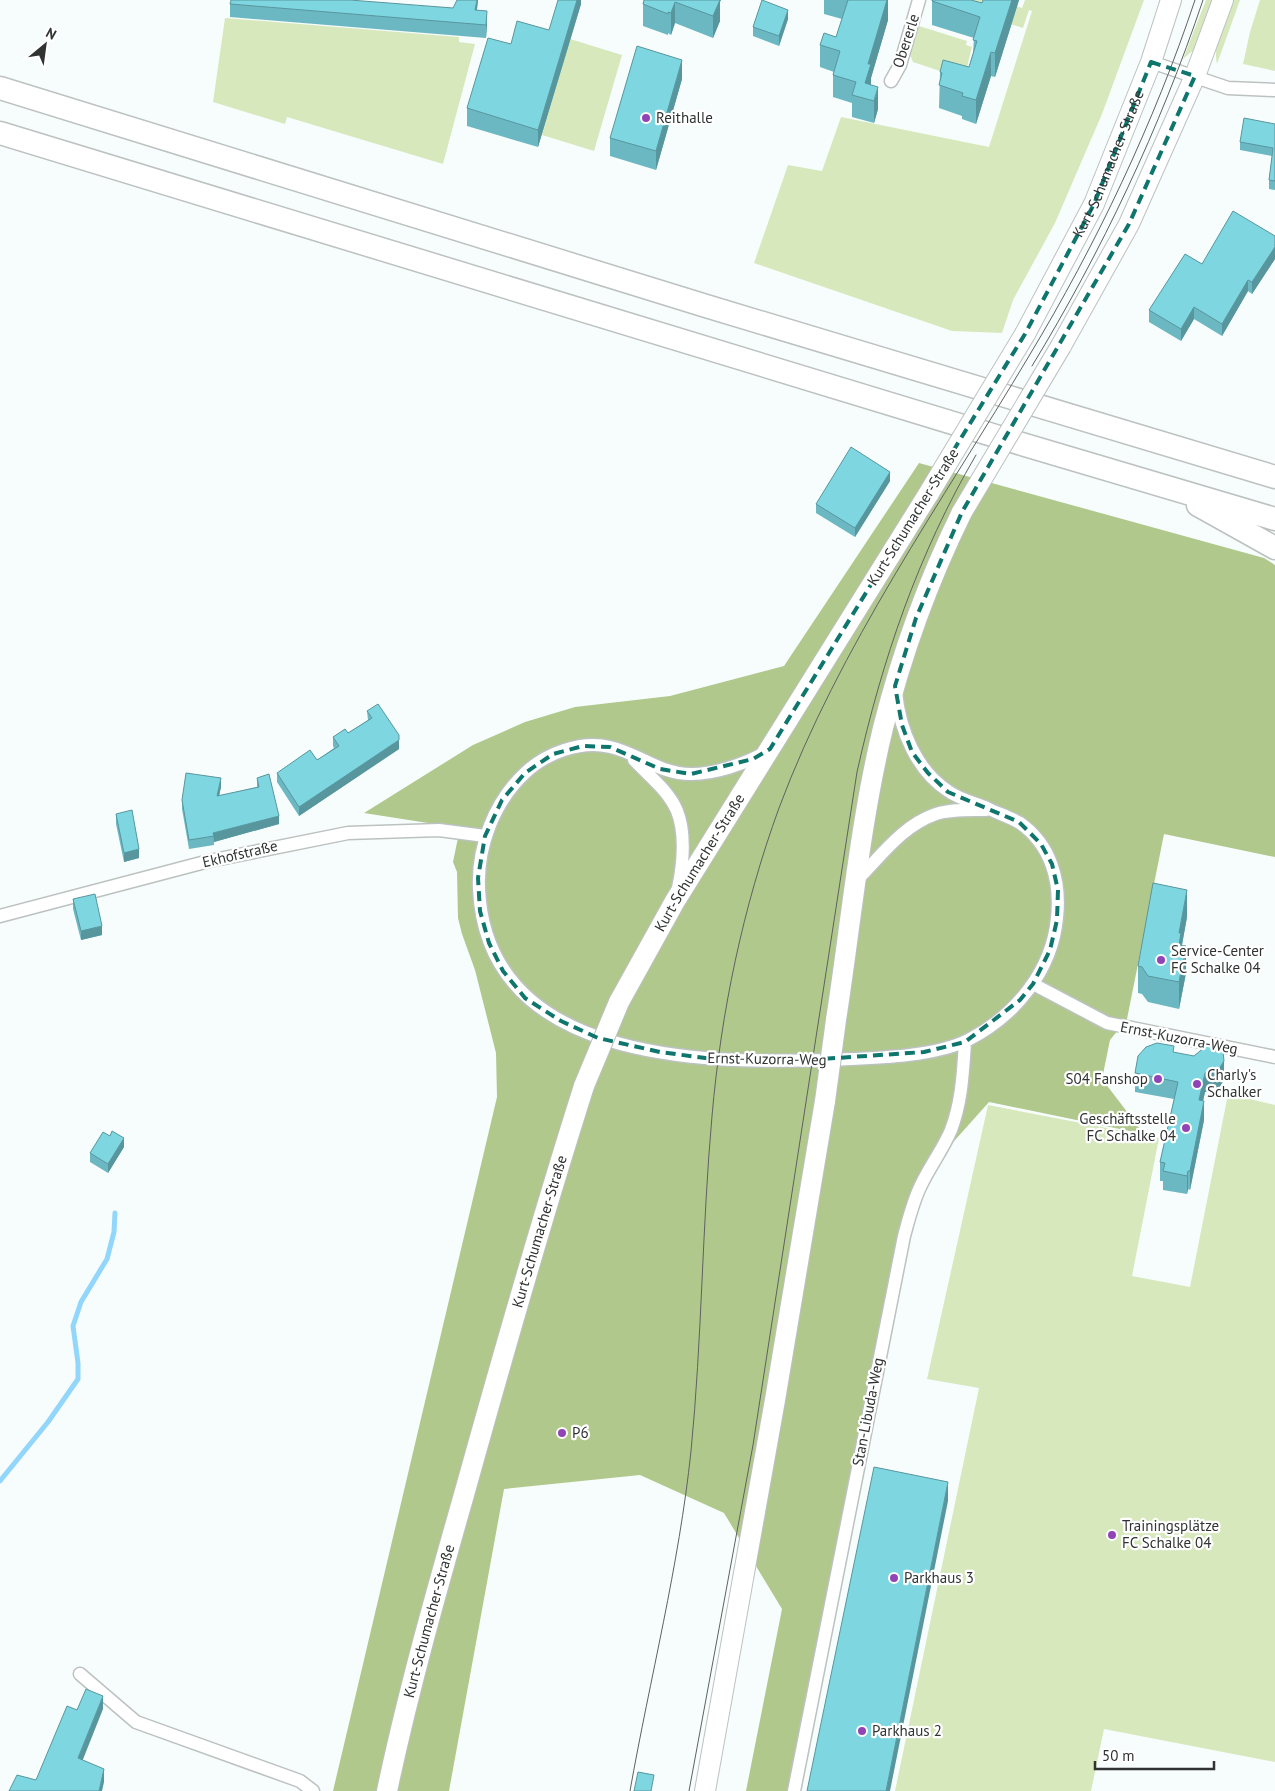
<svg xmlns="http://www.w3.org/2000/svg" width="1275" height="1791" viewBox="0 0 1275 1791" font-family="'PT Sans',sans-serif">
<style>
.green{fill:#d7e8bd}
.forest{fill:#b0c88b}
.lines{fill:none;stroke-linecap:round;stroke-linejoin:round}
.stream{stroke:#92d6fb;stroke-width:5}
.minor-casing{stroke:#bcc2c0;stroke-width:15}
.primary-casing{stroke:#bcc2c0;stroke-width:22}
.motorway-casing{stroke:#bcc2c0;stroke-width:25}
.minor{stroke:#fff;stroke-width:12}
.primary{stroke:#fff;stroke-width:20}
.motorway{stroke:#fff;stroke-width:22}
.tram{stroke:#5e6160;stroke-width:1}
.primary-bridge-casing{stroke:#bcc2c0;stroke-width:22;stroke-linecap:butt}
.primary-bridge{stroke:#fff;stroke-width:20}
.wall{fill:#6cb8c2}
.shaded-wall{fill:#58969e}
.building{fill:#7ed6e1;stroke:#58969e}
.marked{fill:none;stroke:#0f766e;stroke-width:4;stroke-dasharray:10 6;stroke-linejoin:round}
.poi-dot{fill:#9144b5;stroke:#fff;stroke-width:2}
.labels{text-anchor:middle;stroke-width:4.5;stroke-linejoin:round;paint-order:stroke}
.street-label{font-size:15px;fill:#303332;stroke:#fff}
.poi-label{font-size:15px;fill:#303332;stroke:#fff;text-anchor:start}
</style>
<rect width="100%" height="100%" fill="#f7fdfc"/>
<path class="green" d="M933,0h64l25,8 3,-8h119l-42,114 -47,109 -42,77 -11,33 -50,-2 -198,-68 34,-98 34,6 19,-54 148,30 43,-136 -3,-1 -6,18z
M1206,0h7l-17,48 -13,11z
M1234,0h6l-23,64c-5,-20 9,-46 17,-64z
M1260,0h15v71l-32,-7 7,-32z
M225,18l234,19v5l16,2 -32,120 -156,-47 -2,7 -72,-22z
M919,26l48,15 -1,4 6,2 -8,32 -51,-17 -3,-7z
M570,39l52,16 -28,96 -52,-16z
M1228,1094l47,11v657l-171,-33 -13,62h-196l84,-403 -52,-9 61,-274 171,33 -27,138 58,11z"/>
<path class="forest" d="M919,463l345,95 11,7v292l-111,-23 -37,185 -17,21 -8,39 42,55 -155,-32 -50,56 -29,49 -118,584h-46l36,-182 -58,-96 -84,-38 -136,14 -55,302h-116l164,-694 -1,-44 -21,-83 -13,-36 -4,-16 -1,-46 -4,-10 7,-34 -96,-15 109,-68 52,-23 50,-15 95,-11 114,-30z"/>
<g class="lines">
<path class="stream" d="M0,1481l48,-59 30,-43v-16l-5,-37 8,-24 26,-43 7,-27 1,-19"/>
<defs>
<path id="minor" d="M1151,62l77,26 47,2
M891,81l9,-16 19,-65
M766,752c-21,12 -51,22 -75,22 -32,0 -53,-21 -81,-27 -29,-7 -64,6 -85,26 -31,29 -48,74 -46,116 8,172 221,175 349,171 40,-2 104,-2 140,-20 47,-24 84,-69 89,-122 4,-37 -6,-73 -37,-95 -10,-6 -23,-10 -33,-15 -12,-5 -28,-9 -39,-17 -32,-21 -48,-61 -52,-98
M634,760c14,15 35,31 43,51 9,22 6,54 1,77
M857,880c24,-24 46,-55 79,-66 16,-5 34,-4 50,-4
M0,916l209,-55 139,-28 91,-3 46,6
M1033,984l74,39 168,34
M80,1674l56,48 164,59 13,10
M794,1791l110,-555c5,-18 9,-35 17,-51 9,-19 22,-36 30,-55 11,-29 12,-58 14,-88"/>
<g id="primary">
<path id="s1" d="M1025,334l69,-130 57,-142 20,-62"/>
<path d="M1061,346l68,-122 66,-148 28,-76"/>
<path id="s2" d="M619,1002l56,-101 254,-408"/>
<path d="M836,1020c15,-97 24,-197 47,-292 19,-75 45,-147 79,-216"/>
<path id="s3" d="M387,1791c22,-104 51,-205 80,-307 37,-133 75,-266 117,-398"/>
<path d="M705,1791l70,-391 50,-299"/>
</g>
<path id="motorway" d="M0,88l706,218 569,171
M0,133l1025,312 250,74
M1198,505l77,43"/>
</defs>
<use href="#minor" class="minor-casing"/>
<use href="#primary" class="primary-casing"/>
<use href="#motorway" class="motorway-casing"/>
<use href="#minor" class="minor"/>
<use href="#primary" class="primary"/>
<use href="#motorway" class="motorway"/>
<path class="tram" d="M1032,366c70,-115 128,-238 171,-366
M630,1791c20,-113 49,-225 61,-340 11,-111 11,-223 21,-335 9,-104 31,-209 67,-308 61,-163 162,-304 250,-452 67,-111 125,-233 166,-356
M689,1791l64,-346 104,-673c25,-112 61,-218 119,-317"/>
<defs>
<path id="primary-bridge" d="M929,493l96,-159
M962,512l99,-166
M584,1086l35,-84
M825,1101l11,-81"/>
</defs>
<use href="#primary-bridge" class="primary-bridge-casing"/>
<use href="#primary-bridge" class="primary-bridge"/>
</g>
<path class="wall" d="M478,0l-1,10 10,14 -1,14 -256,-21v-13l223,4z
M581,0v4l-43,143 -71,-21v-18l44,-64 38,-14z
M644,0l76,2v19l-7,17 -38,-15 -4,12 -3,-2v2l-25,-9v-22z
M824,0h64v20l-17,58v7l7,24 -4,14 -22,-6v-14l-19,-6v-22l1,-3 -14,-5v-22l16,-8 6,-18 -18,-5z
M983,0h36l-24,77 -4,-1 -15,48 -14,-5v-3l-23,-8 1,-36 29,-5 4,-14 1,-15 -42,-13v-24l50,2z
M788,19l-9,27 -26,-10v-9z
M682,79l-26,91 -46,-14v-18z
M1275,124v66l-6,-1v-9l3,-24 -32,-6v-8z
M1275,236v23l-23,35 -4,-3 -26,45 -28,-17 -13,22 -32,-19v-12l53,-46z
M890,481l-35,56 -39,-24v-9z
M367,711l32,38 -100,67 -22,-34v-9l40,-13 17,-12 -1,-2v-9l15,-4 20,-13z
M257,778l22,46 -65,18v3l-25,4 -7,-40v-9l39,-13 -2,9 38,-9z
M116,814l23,44 -15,4 -8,-38z
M73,899l29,36 -21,5 -8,-31z
M1187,917l-5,28 4,28 -7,36 -31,-7 -6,-8 -4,-1v-27z
M1174,1053l50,27 -5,8 -14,4 -2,9 1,19 -14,70 -2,-1 -1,5 -24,-4v-9h-3v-19l14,-63 -39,-7v-19z
M110,1136l14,11 -16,26 -18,-11v-9z"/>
<path class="shaded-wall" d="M477,0h1l-3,23v-13z
M577,0h4v4l-43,143v-17z
M713,0h8l-1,2v19l-7,17z
M882,0h6v20l-17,58v8l-6,-3 3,-19z
M1012,0h7l-24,77v-24z
M675,2v21l-4,12v-22z
M788,10v9l-9,27v-10z
M487,11v13l-1,14v-13z
M991,52v24l-15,48v-24z
M682,60v19l-26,91v-19z
M878,87v22l-4,14v-22z
M1275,247v12l-23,35v-12z
M1248,280v11l-26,45v-12z
M1194,307v12l-13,22v-12z
M890,472v9l-35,56v-9z
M399,740v9l-100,67v-9z
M221,778v9l-4,18v-9z
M279,816v8l-65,18 -1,-9z
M139,849v9l-15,4v-9z
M1187,890v27l-6,33 -2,21v-38z
M102,926v9l-21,5v-9z
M1186,946v27l-7,36v-27z
M1224,1061v19l-5,8 -14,4 -6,27v-19l6,-27z
M1204,1101v19l-14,70v-19z
M124,1138v9l-16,26v-9z
M1188,1171v18l-1,5v-18z
M948,1482v19l-58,290h-4z
M103,1696v13l-25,63v-14z
M104,1769v13l-2,9h-3z"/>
<path class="building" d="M231,0h119l103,8 4,-8h20l-2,10 12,1 -1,14 -256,-21z
M558,0h19l-39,130 -71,-22 21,-70 23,6 6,-23 32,9z
M644,0h76l-7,16 -38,-14 -4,11 -3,-1v2l-25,-10z
M762,0l26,10 -9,26 -26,-9z
M848,0h39l-19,64h3l-6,19 13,4 -4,14 -22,-6 4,-13 -23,-7 7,-24 -20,-6 4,-12 12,4z
M932,0h39l11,3 1,-3h29l-17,53 -4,-1 -15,48 -14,-4 1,-3 -24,-8 3,-12 -2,-1 3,-12 26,7 8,-26 -4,-1 7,-23 -48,-16z
M637,46l45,14 -26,91 -46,-13z
M1244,118l31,6v57l-6,-1 4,-32 -33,-6z
M1233,211l42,25v11l-23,35 -4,-2 -26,44 -28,-17 -13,22 -32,-19 36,-56 17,10z
M851,447l39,25 -35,56 -39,-24z
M378,704l21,31v5l-100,67 -22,-34 33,-23 7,10 22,-14 -6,-9 12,-8 3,4 24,-15 -5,-7z
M186,773l35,5 -4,18 42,-9 -2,-9 12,-4 10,42 -66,17 1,3 -25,4 -7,-40z
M132,810l7,39 -15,4 -8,-39z
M1153,883l34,7 -8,43h2l-2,12 7,1 -7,36 -31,-6 -6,-9 -4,-1z
M95,894l7,32 -21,5 -8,-32z
M1157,1043l17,3 -1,6 21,4 12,-10h11l6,5 1,10 -5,8 -14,4 -6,27 5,1 -14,70h-2l-1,5 -24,-5 2,-8 -5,-1 18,-80 -43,-9 3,-17 8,-9z
M112,1131l12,7 -16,26 -18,-11 13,-21 7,4z
M874,1467l74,15 -62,309h-79z
M86,1689l17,7 -25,62 26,11 -5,22h-90l8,-16 19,5 31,-74 10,4z
M638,1772l16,3 -3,16h-17z"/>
<path class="marked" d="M1151,62l44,14 -66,148 -167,288 -46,106 -21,68 7,39 10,27 16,21 20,19 71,30 22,22 11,20 6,26 -1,30 -7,30 -17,34 -13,16 -55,42 -41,10 -131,9h-66l-67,-9 -62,-14 -37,-17 -36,-23 -22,-27 -14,-28 -9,-32 -2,-33 7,-42 17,-36 23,-27 28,-19 30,-8 27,1 50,22 31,5 62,-15 17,-10 255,-415 69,-130z"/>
<g class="poi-dot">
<circle cx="646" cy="118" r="5"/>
<circle cx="1161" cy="960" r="5"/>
<circle cx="1158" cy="1079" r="5"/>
<circle cx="1197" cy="1084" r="5"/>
<circle cx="1186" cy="1128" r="5"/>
<circle cx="562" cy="1433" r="5"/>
<circle cx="1112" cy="1535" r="5"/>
<circle cx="894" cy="1578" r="5"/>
<circle cx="862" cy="1731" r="5"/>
</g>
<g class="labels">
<g class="street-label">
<text transform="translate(906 41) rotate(-72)" y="5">Obererle</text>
<text dy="5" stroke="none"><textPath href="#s1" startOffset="190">Kurt-Schumacher-Straße</textPath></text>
<text transform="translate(913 517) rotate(-58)" y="5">Kurt-Schumacher-Straße</text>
<text transform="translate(240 854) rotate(-13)" y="5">Ekhofstraße</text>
<text dy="5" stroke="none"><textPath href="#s2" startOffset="161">Kurt-Schumacher-Straße</textPath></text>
<text transform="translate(1179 1038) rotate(11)" y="5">Ernst-Kuzorra-Weg</text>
<text transform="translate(767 1059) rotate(1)" y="5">Ernst-Kuzorra-Weg</text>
<text dy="5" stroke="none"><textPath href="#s3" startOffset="580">Kurt-Schumacher-Straße</textPath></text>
<text transform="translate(868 1412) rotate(-79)" y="5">Stan-Libuda-Weg</text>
<text dy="5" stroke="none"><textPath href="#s3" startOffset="175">Kurt-Schumacher-Straße</textPath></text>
</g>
<g class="poi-label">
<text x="656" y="123">Reithalle</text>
<text x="1171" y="956">Service-Center<tspan x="1171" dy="17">FC Schalke 04</tspan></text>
<text x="1207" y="1080">Charly's<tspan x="1207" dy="17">Schalker</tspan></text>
<text x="1148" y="1084" text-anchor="end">S04 Fanshop</text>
<text x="1176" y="1124" text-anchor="end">Geschäftsstelle<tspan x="1176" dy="17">FC Schalke 04</tspan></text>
<text x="572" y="1438">P6</text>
<text x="1122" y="1531">Trainingsplätze<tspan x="1122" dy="17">FC Schalke 04</tspan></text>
<text x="904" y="1583">Parkhaus 3</text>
<text x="872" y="1736">Parkhaus 2</text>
</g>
</g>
<g transform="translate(45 45) rotate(29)" stroke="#ffffff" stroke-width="4" paint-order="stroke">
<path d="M0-4L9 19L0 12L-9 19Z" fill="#303332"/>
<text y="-8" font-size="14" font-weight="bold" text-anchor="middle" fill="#303332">N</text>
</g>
<path d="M1095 1761v8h119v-8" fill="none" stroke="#303332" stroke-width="2.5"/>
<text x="1102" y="1761" font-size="15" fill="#303332" stroke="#ffffff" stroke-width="4" paint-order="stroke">50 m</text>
</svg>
